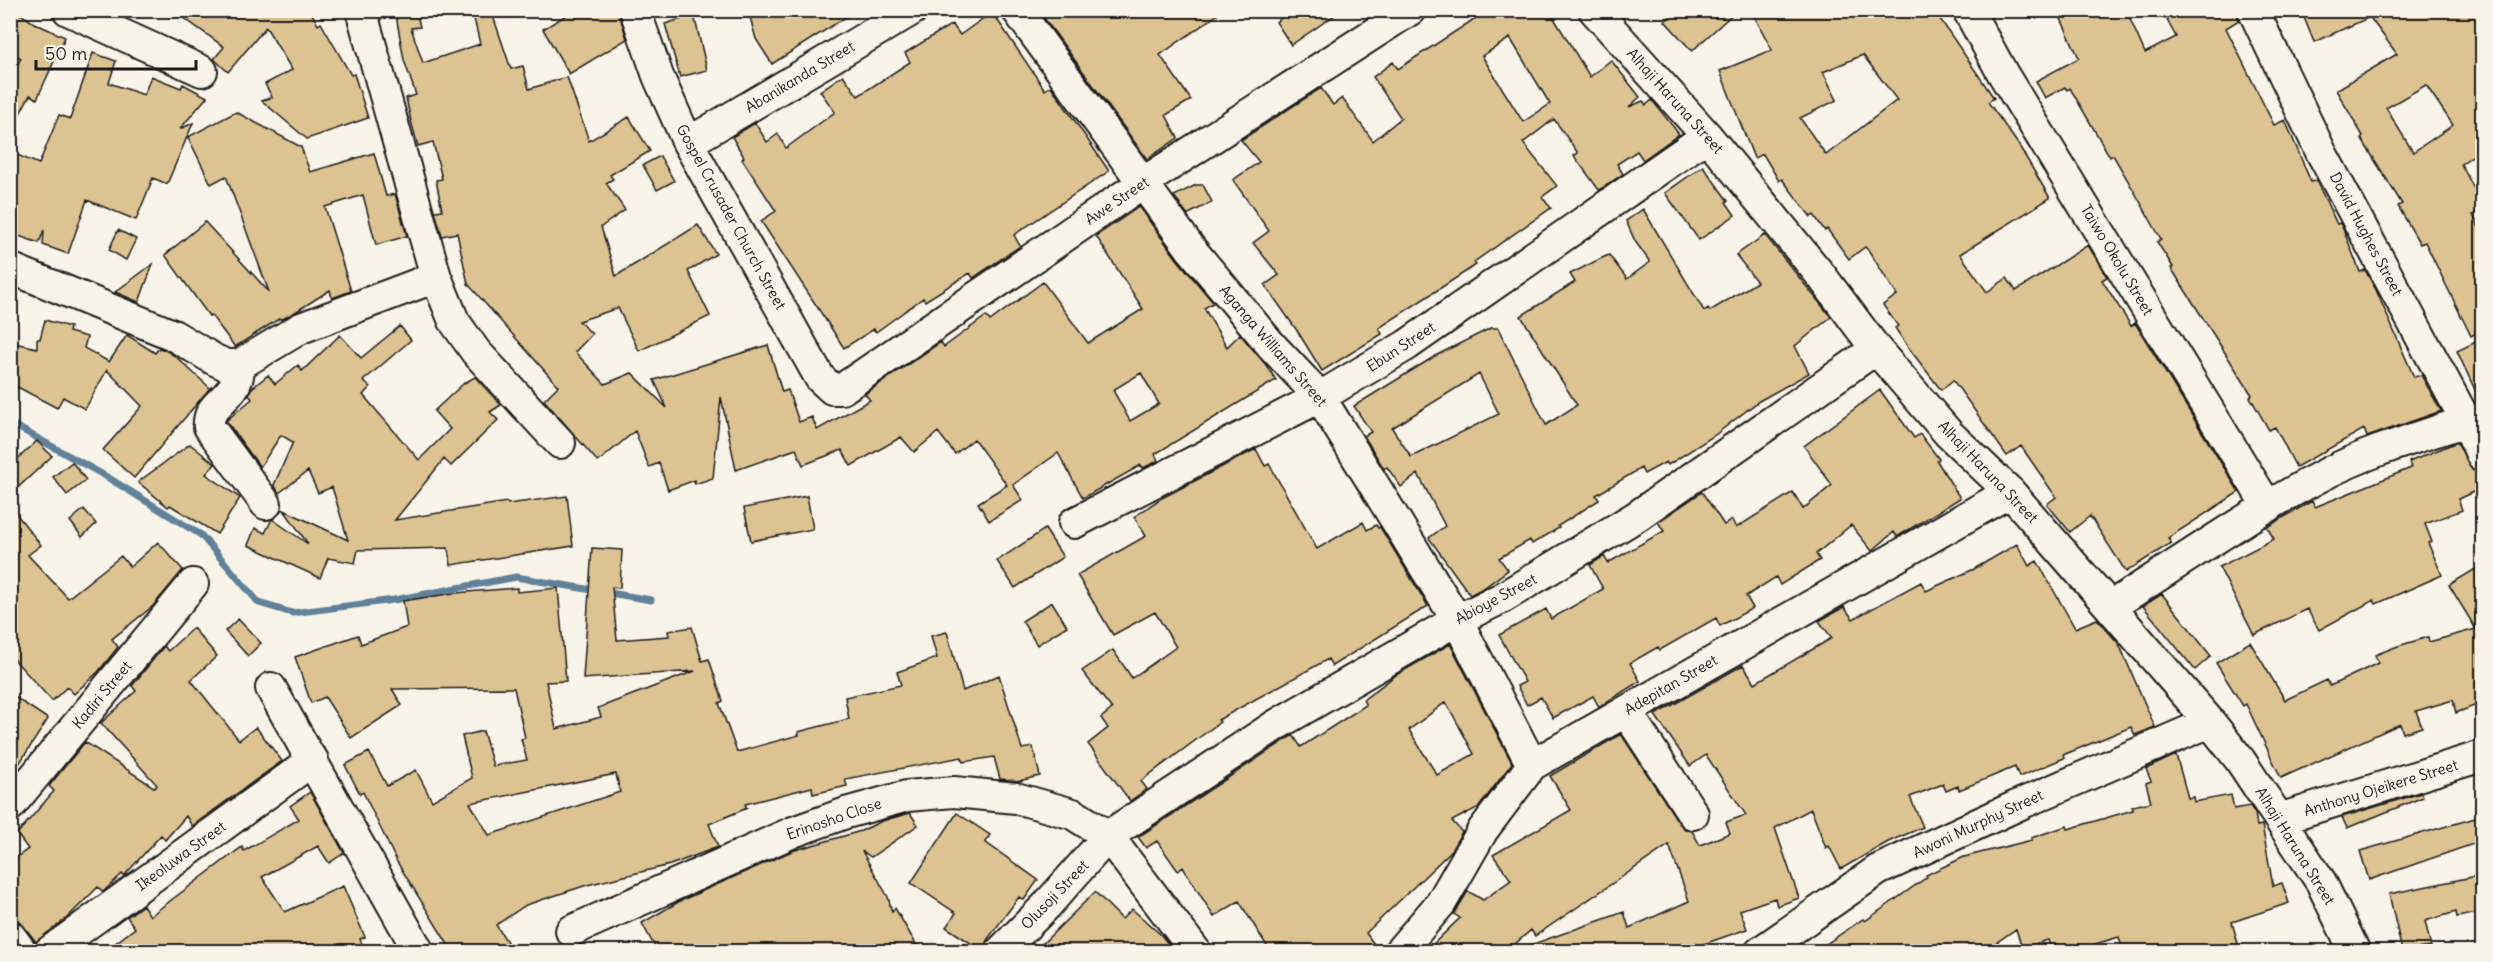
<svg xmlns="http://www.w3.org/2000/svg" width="2493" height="962" viewBox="0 0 2493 962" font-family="Delius,sans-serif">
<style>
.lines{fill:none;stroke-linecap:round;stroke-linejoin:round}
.stream{stroke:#618199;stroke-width:7}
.building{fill:#ddc292;stroke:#1c1c1c;stroke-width:1.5;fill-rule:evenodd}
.minor-casing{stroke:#1c1c1c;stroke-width:34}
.minor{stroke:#f7f3e8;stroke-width:30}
.labels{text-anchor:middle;stroke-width:4.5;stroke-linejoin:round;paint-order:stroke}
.street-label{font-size:15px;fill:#1c1c1c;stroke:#f7f3e8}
</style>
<rect width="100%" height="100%" fill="#f7f3e8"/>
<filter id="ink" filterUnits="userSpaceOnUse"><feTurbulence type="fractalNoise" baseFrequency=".0167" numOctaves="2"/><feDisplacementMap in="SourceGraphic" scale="12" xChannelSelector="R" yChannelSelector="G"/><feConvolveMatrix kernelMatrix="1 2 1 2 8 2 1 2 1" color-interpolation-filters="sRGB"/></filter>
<g filter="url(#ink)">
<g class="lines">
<path class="stream" d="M10,423l97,54 94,58 58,68 33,10 102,-13 122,-23 135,23"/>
</g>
<path class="building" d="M10,10h5l19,13 31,14 -28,62 -7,-4 -20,37v-52l11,-22 -11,-7z
M173,10h137l8,15 3,-2 30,52 3,-1 14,44 -61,21 -45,-38 10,-4 -7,-13 27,-14 -26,-43 -38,45 -14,-13 10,-12z
M395,10h21l4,17 -9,1 12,35 57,-19 -8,-34h19l20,59 12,-3 6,23 38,-12 22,64 40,-24 21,34 -40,24 3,4 -7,4 19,27 -24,17 15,49 82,-51 18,29 -28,17 22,45 -71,35 -21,-43 -39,13 13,13 -17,18 30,32 27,-11 35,35 -13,-28 114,-35 14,47 6,-2 11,32 13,-5 5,13 53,-30 -5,-6 76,-52 3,5 42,-31 4,5 53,-39 45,61 55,-34 -47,-73 43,-29 38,52 34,41 2,3 -9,5 23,39 13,-13 26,31 10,15 -121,74 3,7 -15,7 -2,-3 -58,33 -25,-45 -45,32 10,15 -34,21 -11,-18 29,-18 -33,-46 -19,15 -17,-22 -24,20 -13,-15 -50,29 -9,-16 -39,15 -7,-16 -60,21 -15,-73 -8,81 -18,6v-4l-27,10 -9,-27 -10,4 -14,-36 -37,31 -54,-62 14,-14 -90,-102 -11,-51 -15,3 -7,-25 7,-1 -6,-30 6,-1 -9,-37 -15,4 -7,-25 -5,-23 10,-3 -12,-35zM1141,373l18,31 -29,17 -17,-31z
M575,10h43l9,29 -58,35 -26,-45z
M748,10h109l-85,54 -16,-25z
M1043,10h181l-64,45 31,45 -25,15 12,23 -31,21 -103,-141 3,-1z
M1292,10h50l-51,35 -15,-23z
M1488,10h61l41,67 21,-17 29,37 -11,10 14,-6 3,4 6,-5 27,34 -36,26 -6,-9 -20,13 6,10 -24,16 -25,-34 4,-3 -24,-34 -31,24 34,43 -15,11 9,11 -77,54 2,3 -97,63 3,6 -60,37 -24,-39 -33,-47 14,-10 -26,-32 16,-12 -36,-51 26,-18 -18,-22 80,-52 12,17 9,-7 31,43 28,-23 -28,-41 20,-15 5,7zM1510,38l40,66 -27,18 -41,-66z
M1677,10h60l-45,41 -27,-30z
M1751,10h183l60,88 -6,4 30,42 32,54 -90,56 27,38 20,-14 9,13 72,-46 19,32 -5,3 29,46 4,-3 104,169 -71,46 3,5 -45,29 -36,-56 -20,16 -23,-28 9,-7 -35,-51 -14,10 -54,-76 -12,10 -33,-43 -13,-19 3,-2 -15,-21 14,-10 -28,-44 -4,-4 -16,12 -22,-30 -2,2 -11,-16 -3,2 -29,-38 -3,2 -16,-27 -9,4 -34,-87 52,-21zM1863,55l34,45 -71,55 -26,-37 37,-18 -14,-28z
M2057,10h69l19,43 31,-16 -9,-17 15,-10h54l3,10 -13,8 48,97 11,-5 26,62 5,-2 21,44 3,-1 4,8 16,41 5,-2 11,20 38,87 7,-2 20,36 -74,26 -3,-8 -68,38 -21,-40 -6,3 -19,-33 2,-2 -81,-127 2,-1 -16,-25 4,-3 -23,-41 -25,-43 -3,2 -40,-69 -3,2 -2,-3 -20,11 -9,-17 43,-23z
M2301,10h181v139l-21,15 21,40v6l-9,5 9,19v96l-11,6 -46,-94 -5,2 -22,-38 4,-2 -41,-66 2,-2 -27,-46 61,-36 -26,-35 6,-5 -63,28zM2426,85l27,40 -40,27 -27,-44z
M992,12l53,78 6,-4 58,85 -95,64 6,11 -47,32 -3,-5 -45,28 -2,-3 -47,34 -2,-3 -30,19 -83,-127 15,-10 -34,-52 2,-2 -12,-20 23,-14 12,19 11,-8 8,14 49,-36 -15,-21 23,-16 15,21 52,-34 -5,-9 47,-29 8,11z
M694,15l13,55 -27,7 -15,-53z
M93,53l23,8 -7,22 35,12 7,-19 30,12 2,-4 24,13 -27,32 13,-6 -26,61 -14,-6 -17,42 -49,-20 -19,54 -25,-9 1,-15 -5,13 -29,-10v-81l29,12 20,-49 11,4z
M236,112l65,35 9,25 64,-19 12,43 9,-2 12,42 -31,9 -13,-50 -38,12 26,84 -19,7 -2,-8 -33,21 -16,9 -1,-2 -45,29 -24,-32 -2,1 -44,-61 40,-33 64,70 -43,-116 -15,8 -23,-47z
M660,156l14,25 -17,9 -14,-25z
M1703,166l25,35 -2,1 9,13 -36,25 -34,-47z
M1196,185h7l9,17 -25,13 -13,-19z
M1643,209l61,102 4,-3 2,3 47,-29 -21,-27 29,-20 66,82 -36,29 14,27 -50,28 -44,34 -47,30 -2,-3 -22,12 -3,-6 -45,27 3,5 -41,26 1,2 -27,16 -2,-4 -31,18 9,12 -23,17 -15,8 -41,-57 16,-12 -27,-52 -17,13 -14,-20 -3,2 -20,-33 7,-4 -17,-26 83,-51 54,-27h7l48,97 31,-20 -56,-89 54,-34 -5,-8 32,-16 7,-3 18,24 23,-17 -15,-21 -9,-20zM1479,374l20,40 -88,43 -19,-29z
M118,230l18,9 -10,21 -17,-10z
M153,264l-14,38 -24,-10z
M45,320l25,7 -1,5 18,5 -3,11 25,14 18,-27 28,18 4,-5 6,2 10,6 35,32 -76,90 -31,-28 39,-44 -35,-36 -22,39 -22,-12 -6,11 -47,-25v-41l27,6v-9h3z
M400,326l11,14 -48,41 7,6 -7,8 56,65 31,-31 -16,-18 30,-28 11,-6 26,28 -11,7 8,8 -47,46 -7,-7 -49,61 112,-18 1,2 59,-8 6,50 -122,19 -3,-17 -90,2 -3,13 -27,-5 -8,20 -72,-33 7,-17 10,5 7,-14 36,25 -24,-34 64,30 -16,-53 -14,6 -10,-22 -29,22 -5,-8 19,-43 -12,-7 -21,32 -33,-45v-2l25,-21 -3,-4 2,-6 17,-14 7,9 23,-19 4,6 38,-36 21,23z
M2482,339v66l-25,-54z
M1880,390l34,48 6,-4 19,25 -2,2 23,37 -63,39 -3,-5 -22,19 -21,-26 -35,29 4,6 -40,25 -4,-8 -30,19 7,12 -33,18 -4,-8 -56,32 -2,-3 -28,16 10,18 -41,26 -6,-11 -40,22 -12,-21 -14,8 -10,-19 8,-4 -26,-47 47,-26 5,10 52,-30 -13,-24 14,-9 4,7 56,-32 -6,-9 44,-30 22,33 8,-5 4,8 57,-36 10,17 29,-24 -28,-39z
M37,441l15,15 -42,39v-29z
M2457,442l15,28 10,3v15l-24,11 4,11 -37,14 7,18 -4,1 14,32 -66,29 -2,-4 -55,30 -12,-21 -53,26 -35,-68 55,-28 -7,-12 45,-26 3,6 96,-39 -2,-6z
M190,444l25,20 -9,10 34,24 -23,36 -47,-29 -2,2 -30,-25z
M1256,449l9,17 4,-2 48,85 46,-27 4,8 9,-5 2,3 2,-1 48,79 -96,60 -4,-7 -110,61 2,2 -79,59 6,8 -17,12 -42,-57 20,-16 -7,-10 11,-9 -30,-38 31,-21 19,28 44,-31 -21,-35 -42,23 -36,-60 69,-39 -12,-19 26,-18z
M72,462l14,18 -19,15 -14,-18z
M807,496l6,33 -62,12 -7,-33z
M10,506l31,39 -13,10 40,43 53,-42 9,11 28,-25 25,28 -30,36 -41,33 6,8 -20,25 -24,22 -7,-7 -15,14 -42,-46z
M84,509l12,15 -14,13 -12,-16z
M1045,529l18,28 -48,31 -18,-27z
M2017,544l12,22 8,-5 38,67 22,-9 22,25 36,83 -20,8 -4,-8 -68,28 1,3 -45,19 -4,-10 -56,23 -1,-4 -12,5 -3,-7 -33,13 13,30 -35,15 -47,27 -12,-23 -3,2 -15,-39 -36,19 24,70 -22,8 -2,-8 -35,12 7,19 -49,17 2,5h-181v-2l105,-37 5,16 60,-27 -20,-56 -134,91 -4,-6 -24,21h-81l34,-33 -6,-4 14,-23 15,9 28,-20 -18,-25 78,-45 -21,-34 71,-42 58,89 6,6 7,2 8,14 30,-12 -4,-11 20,-7 -40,-60 -16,11 -35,-51 88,-50 12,18 77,-45 -13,-17 25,-14 9,12 68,-37 5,9 48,-22z
M592,548l30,2 -2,38 -8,-1 5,53 52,-4 -1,-5 24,-4 10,34 7,-2 14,42 -4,2 18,49 62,-17 -1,-3 51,-13 -4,-22 56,-12 -4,-13 40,-14 -6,-22 16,-4 16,59 36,-16 23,74 11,-2 7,29 -21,5 -19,-2 -6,-22 -31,5 -1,-5 -117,22 2,7 -34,8 -1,-7 -67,17 2,4 -38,16 9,23 -48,18 -83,20 -61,20 -30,20 17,26h-61l-55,-89 -34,-70 -3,2 -15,-29 24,-13 18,34 29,-16 16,31 40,-23 -10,-42 21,-5 10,35 34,-6 -6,-21 4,-1 -11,-50 -122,1 10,16 -51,33 -26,-41 -14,6 -16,-46 63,-22 3,9 46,-17 -4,-26 52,-8 62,-5v4l41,-4 8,93 -20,1 10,47 45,-12 -3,-9 97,-37 -112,8zM616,774l4,18 -131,43 -19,-32z
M2482,565v138l-26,10 -3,-13 -37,11 6,16 -19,6 -3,-9 -119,54 -35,-74 -3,2 -27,-43 34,-21 35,58 42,-20 3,6 48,-23 -3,-8 23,-9 30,-9 1,5 47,-13 -27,-44z
M2162,594l49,62 -16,14 -52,-64z
M1052,602l15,24 -30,19 -15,-24z
M238,619l23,24 -13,13 -23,-25z
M193,628l24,28 -26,24 48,60 17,-13 26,34 -90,65 -6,-10 -21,24 -4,-5 -37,41 -2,-2 -19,18 -5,-5 -31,31 -31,24 -13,-17 -6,-5 -7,-1v-57l18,-13 -11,-15 37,-43 -5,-5 36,-44 70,46 2,-3 -56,-62 35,-32 -4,-5 32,-40 4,5z
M1450,644l62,119 -33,44 -27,14 10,11 -12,20 -84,81 13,18h-109l-31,-50 -25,16 -31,-50 -5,4 -21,-30 -11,7 -8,-11 155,-102 8,12 65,-42 -3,-5 33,-25zM1446,702l28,52 -37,21 -28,-45z
M10,694l38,25 -38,59z
M2176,755l12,43 5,-1 1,5 37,-7 3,14 16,-3 5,7 2,13 5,-1 11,61 9,-3 7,20 -57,19 8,29h-117l-4,-14 -47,14h-20l-4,-11 -26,8 -6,-19 -32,22h-168l47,-32 2,2 62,-44 -1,-2 38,-18 68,-17 -1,-2 36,-12 1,3 65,-19 -1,-4 19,-4 -5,-19 5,-2 -5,-12z
M310,792l34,61 -15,10 -11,-17 -56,31 23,35 58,-26 22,51 -5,2 5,12h-260l30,-23 -8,-11 16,-12 7,11 92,-69 2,4 55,-32 -9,-13z
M2421,793l2,4 -76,31 -5,-11z
M910,813l8,12 -47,32 -9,-6 26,46 4,15 3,-4 25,43h-263l-15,-28 38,-22 112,-50 69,-20 21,-10z
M957,813l33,22 -5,7 53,38 -14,20 -5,-3 -32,43 -4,11 -37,-24 10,-14 -45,-30z
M2482,816v25l-113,39 -9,-29z
M2482,875v37l-25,5 -1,-5 -31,9 6,26 -29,4 -13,-57z
M1095,892l27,27 10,-10 29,26 13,16h-139z"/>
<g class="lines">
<defs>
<path id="minor" d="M68,10l134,61
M361,10l75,267 18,44 22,31 84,91
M635,10l23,66 30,67 132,235 12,11h10l302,-207 266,-172
M1017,10l174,239 80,96 49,52 137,223 75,145
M1594,10l113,126 116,142 53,71 73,85 61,58 200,230 30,38 81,122 34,70
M1968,10l35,64 265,433
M2253,10l68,142 145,269 16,35
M688,143l224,-133
M10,268l163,67 42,25 11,5h13l62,-37 135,-51
M239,365c1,35 -33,35 -30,62l57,77
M1074,523l246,-126 87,-52 300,-209
M2111,606c72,-45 142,-95 218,-134 44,-22 91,-35 137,-51
M271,688l148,264
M1626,711l67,103
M10,806l183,-222
M2279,819l203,-63
M571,931l222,-99 53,-19 61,-17 47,-4 62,6 57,16 35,22 88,116
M10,936l12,16
M49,952l264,-192
M1000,952l46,-46 62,-70 168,-111 181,-105 45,-22 135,-82 239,-167
M1399,952l42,-49 42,-73 49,-65 478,-273
M1760,952l118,-82 147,-68 185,-80"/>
</defs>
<use href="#minor" class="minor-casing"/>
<use href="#minor" class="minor"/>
</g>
</g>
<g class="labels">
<g class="street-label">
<text transform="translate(800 77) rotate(-31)" y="5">Abanikanda Street</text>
<text transform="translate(1675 101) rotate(48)" y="5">Alhaji Haruna Street</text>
<text transform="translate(1117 201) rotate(-34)" y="5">Awe Street</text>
<text transform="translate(731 217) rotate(61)" y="5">Gospel Crusader Church Street</text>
<text transform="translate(2366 234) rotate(62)" y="5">David Hughes Street</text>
<text transform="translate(2117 260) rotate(59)" y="5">Taiwo Okolu Street</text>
<text transform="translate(1273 346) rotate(49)" y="5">Aganga Williams Street</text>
<text transform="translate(1401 347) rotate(-33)" y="5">Ebun Street</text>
<text transform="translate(1988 472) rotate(46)" y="5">Alhaji Haruna Street</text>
<text transform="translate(1496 599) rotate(-28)" y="5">Abioye Street</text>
<text transform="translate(1671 685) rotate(-30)" y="5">Adepitan Street</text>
<text transform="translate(102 695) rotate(-50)" y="5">Kadiri Street</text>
<text transform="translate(2381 788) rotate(-17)" y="5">Anthony Ojeikere Street</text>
<text transform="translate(834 819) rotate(-19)" y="5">Erinosho Close</text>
<text transform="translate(1978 824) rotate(-25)" y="5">Awoni Murphy Street</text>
<text transform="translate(2295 846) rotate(58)" y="5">Alhaji Haruna Street</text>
<text transform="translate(181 856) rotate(-36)" y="5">Ikeoluwa Street</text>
<text transform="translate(1055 895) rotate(-46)" y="5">Olusoji Street</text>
</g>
</g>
<rect width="2493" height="962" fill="none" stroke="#f7f3e8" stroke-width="36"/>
<rect x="18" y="18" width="2457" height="926" fill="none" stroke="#1c1c1c" stroke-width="2" filter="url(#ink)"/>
<path d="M36 60v9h160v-9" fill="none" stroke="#1c1c1c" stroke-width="3"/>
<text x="45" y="60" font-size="18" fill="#1c1c1c" stroke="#f7f3e8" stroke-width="4.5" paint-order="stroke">50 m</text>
</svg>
